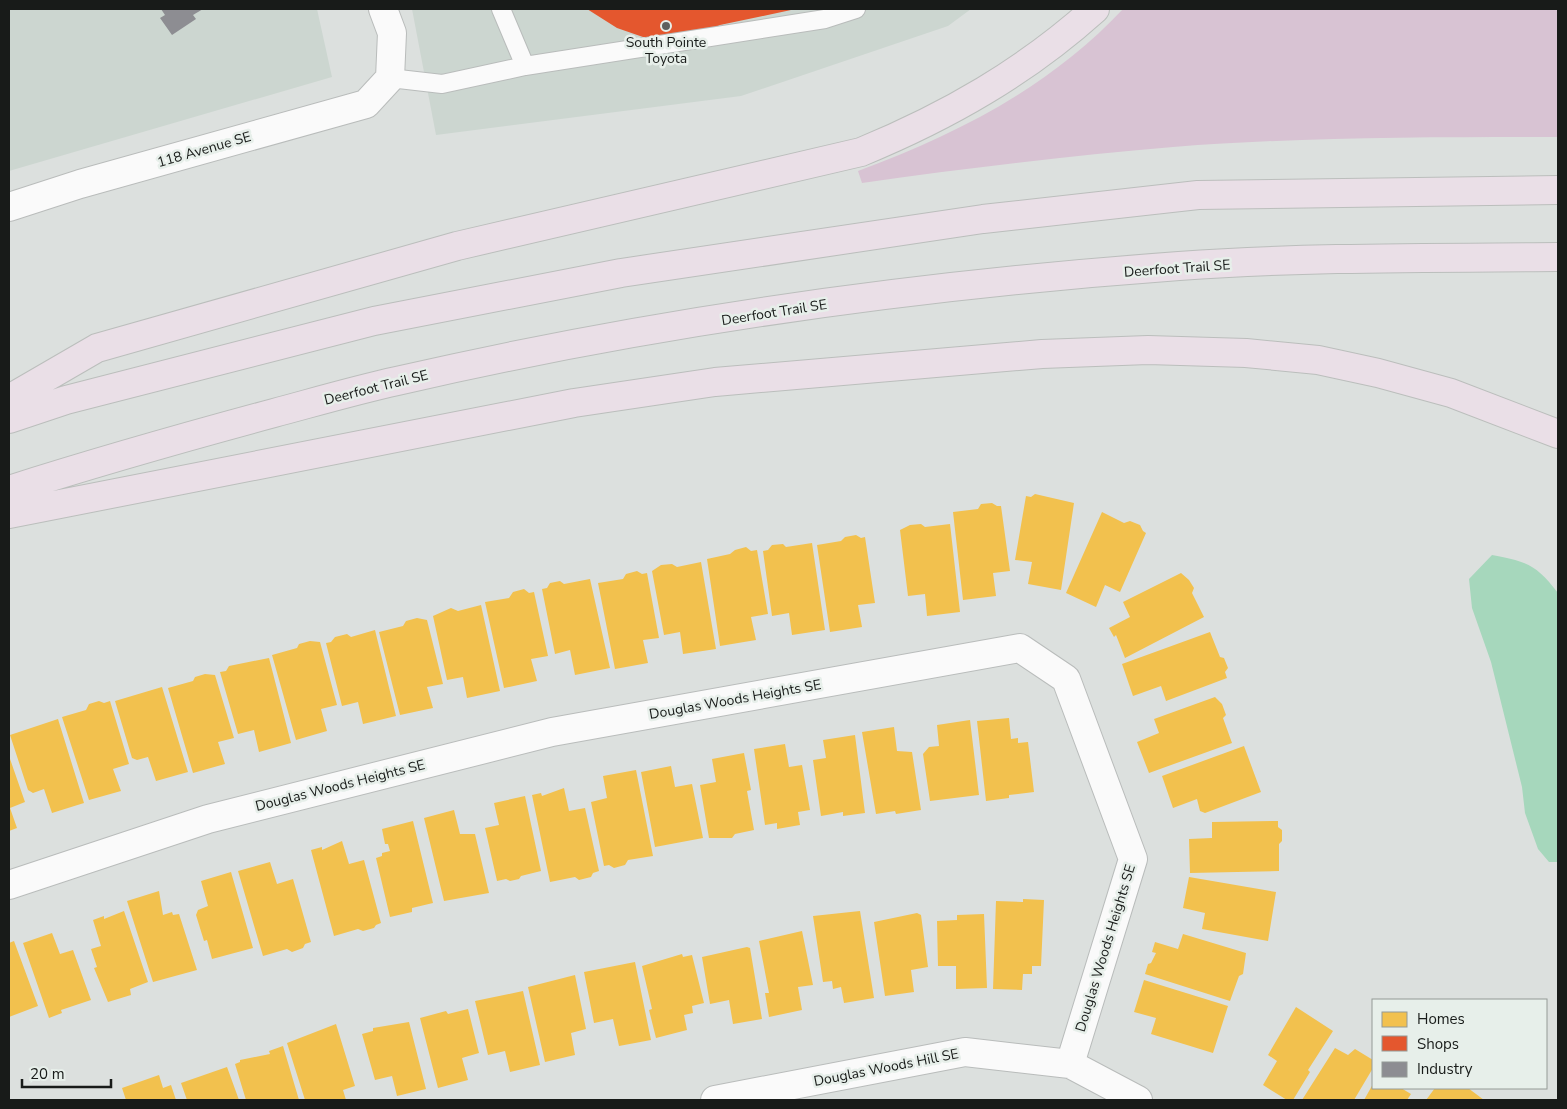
<svg xmlns="http://www.w3.org/2000/svg" width="1567" height="1109" viewBox="0 0 1567 1109" font-family="'Nunito Sans',sans-serif">
<style>
.built{fill:#ccd6d0}
.green{fill:#d8c3d3}
.water{fill:#a6d7bc}
.homes{fill:#f2c14e}
.shops{fill:#e4572e}
.industry{fill:#8d8d92}
.lines{fill:none;stroke-linecap:round;stroke-linejoin:round}
.service-casing{stroke:#b9bcbb;stroke-width:20}
.minor-casing{stroke:#b9bcbb;stroke-width:30}
.motorway-casing{stroke:#bbbebc;stroke-width:30}
.service{stroke:#fafafa;stroke-width:18}
.minor{stroke:#fafafa;stroke-width:28}
.motorway{stroke:#eadfe7;stroke-width:28}
.poi-dot{fill:#5d605e;stroke:#e7efea;stroke-width:2}
.labels{text-anchor:middle;stroke-width:5;stroke-linejoin:round;paint-order:stroke}
.poi-label{font-size:14px;fill:#181b19;stroke:#e7efea}
.street-label{font-size:14px;fill:#181b19;stroke:#e7efea}
</style>
<rect width="100%" height="100%" fill="#dce0de"/>
<path class="built" d="M9,9h308l15,68 -323,94z
M412,9h559l-23,17 -207,70 -305,39z"/>
<path class="green" d="M1123,9h435v128c-128,0 -257,0 -385,10 -104,9 -208,21 -311,36l-4,-12c99,-37 192,-84 265,-162z"/>
<path class="water" d="M1492,555c34,6 45,10 66,38v269h-9l-11,-13 -13,-36 -3,-26 -31,-125 -19,-54 -3,-29z"/>
<path class="homes" d="M1035,494l39,9 -13,87 -33,-6 4,-22 -17,-2 11,-64 5,1z
M992,503l5,3h4l9,65 -17,2 3,23 -33,4 -10,-88 25,-3 3,-5z
M1102,512l22,11 6,-2 10,4 3,6 3,2 -26,59 -15,-7 -9,22 -30,-14z
M921,524l4,3 25,-3 10,88 -33,4 -2,-22 -17,2 -8,-66 10,-5z
M856,535l5,3 4,-1 10,66 -17,2 4,22 -32,5 -13,-87 24,-4 4,-4z
M812,543l13,87 -33,5 -3,-22 -17,3 -9,-65 5,-1 4,-5 11,-1 3,3z
M746,547l5,4 6,-1 11,64 -17,3 5,23 -36,6 -13,-87 23,-5 5,-4z
M701,562l15,87 -33,5 -3,-22 -16,3 -12,-64 9,-6 11,-1 5,3z
M637,571l5,3 5,-1 12,65 -16,2 5,23 -33,6 -17,-86 25,-4 3,-5z
M1181,573l8,7 5,8 -2,5 12,24 -79,41 -9,-23 -2,2 -5,-9 21,-11 -7,-15z
M590,579l20,89 -35,7 -5,-25 -15,4 -13,-65 5,-1 3,-5 10,-2 4,3z
M524,589l5,4 5,-1 14,64 -17,3 6,22 -33,7 -19,-86 24,-4 4,-6z
M481,605l19,86 -33,7 -4,-21 -16,3 -14,-64 18,-8 7,3z
M417,618l10,2 16,64 -16,3 6,21 -33,7 -21,-83 24,-6 3,-5z
M375,630l21,86 -33,8 -5,-22 -16,4 -16,-63 5,-1 4,-5 12,-3 4,3z
M1210,632l10,25 4,1 4,10 -3,4 2,6 -61,23 -5,-15 -28,10 -11,-32z
M310,641l10,1 17,63 -16,4 6,22 -31,9 -24,-85 25,-7 2,-4z
M269,658l22,85 -32,9 -5,-22 -16,4 -18,-62 6,-1 3,-5z
M205,674l10,1 19,63 -16,4 7,22 -32,9 -25,-85 25,-7 2,-4z
M162,687l26,85 -32,9 -8,-24 -11,3 -5,-2 -17,-57z
M1215,697l7,7 4,11 -3,3 9,25 -83,30 -12,-31 22,-9 -5,-14z
M99,701l5,2 6,-2 19,63 -16,5 8,22 -32,9 -27,-83 24,-7 3,-6z
M1009,718l2,21 7,-1v5l10,-1 6,50 -25,3v3l-23,3 -9,-80z
M58,719l26,84 -32,10 -8,-24 -11,4 -5,-3 -18,-55z
M970,720l9,75 -49,6 -7,-47 6,-7 10,-1 -2,-21z
M894,727l3,24 15,1 9,58 -25,4 -1,-3 -19,3 -14,-82z
M855,735l10,78 -22,3v-4l-22,4 -8,-56 13,-2 -3,-18z
M785,744l4,23 13,-2 8,45 -12,2 2,13 -23,4v-6l-12,2 -11,-76z
M1244,746l17,46 -56,21 -5,-2 -3,-12 -24,9 -11,-32z
M744,753l7,37 -4,1 7,39 -19,4 -3,4h-23l-9,-53 16,-3 -4,-23z
M9,756l16,46 -15,6 7,20 -8,3z
M671,766l4,21 17,-3 11,54 -48,9 -14,-75z
M636,770l17,86 -25,4 -3,5 -11,3 -5,-3 -5,1 -13,-64 16,-4 -4,-22z
M564,788l5,23 16,-3 14,63 -6,2 -2,4 -12,3 -4,-3 -25,5 -18,-87 9,-2 1,3z
M525,796l16,75 -20,5 -2,3 -9,2 -4,-2 -9,2 -12,-53 14,-3 -5,-22z
M454,810l6,24h15l14,59 -45,8 -20,-83z
M413,821l20,82 -21,5v4l-22,5 -14,-59 6,-2v-3l8,-2 -2,-7h-3l-3,-15z
M1278,821v6l4,3v11l-3,3v27l-89,2 -1,-34 23,-1v-16z
M342,841l7,23 15,-4 17,63 -5,2 -2,3 -11,3 -5,-2 -24,7 -23,-86 11,-3v3z
M270,862l7,22 16,-5 18,63 -6,2 -2,4 -11,4 -5,-3 -24,7 -25,-85z
M231,872l22,76 -41,11 -5,-19 -3,1 -8,-26 2,-5 10,-4 -7,-25z
M1189,877l87,15 -8,49 -66,-12 3,-16 -22,-5z
M159,891l4,24 9,-3 1,3 6,-1 18,56 -44,12 -26,-81z
M1023,899l21,1 -3,66h-9v8h-9l-1,16 -29,-1 3,-88 27,1z
M124,911l24,71 -18,7 1,6 -23,7 -14,-34 3,-1 -6,-18 10,-3 -8,-26 11,-4v3z
M860,911l14,87 -30,5 -3,-16 -8,2 -1,-8 -9,1 -10,-66z
M917,913l4,2 7,52 -17,3 3,22 -29,4 -11,-74z
M984,914l3,74 -31,1v-23h-18l-1,-45 20,-1v-5z
M802,931l11,54 -15,2 4,23 -33,7 -4,-24h4l-10,-52z
M52,933l8,21 13,-4 18,50 -30,10 1,3 -13,5 -26,-75z
M1183,934l63,19 -3,21 -4,2 -9,25 -85,-27 3,-10 3,-1 5,-10 -4,-1 3,-10 23,7z
M14,941l24,65 -29,11v-74z
M747,947l3,1 12,71 -29,5 -4,-24 -19,4 -8,-47z
M682,954l1,3 9,-2 12,48 -12,3 1,7 -9,2 3,15 -31,8 -7,-28 3,-1 -10,-43z
M635,962l16,78 -32,6 -6,-27 -19,4 -10,-51z
M575,975l11,54 -15,4 4,22 -30,7 -17,-75z
M1144,980l84,26 -15,47 -62,-19 5,-16 -22,-6z
M523,991l17,74 -30,7 -5,-21 -17,4 -13,-54z
M1296,1007l37,24 -25,39 2,2 -17,28h-6l-24,-15 14,-24 -9,-6z
M468,1009l11,44 -17,5 6,22 -30,8 -18,-70 26,-7 2,3z
M409,1022l17,67 -29,7 -5,-20 -17,4 -13,-46 11,-3v-3z
M336,1024l19,62 -12,4 3,10h-41l-18,-57z
M283,1046l16,54h-53l-11,-36 5,-2v-2l30,-6 -1,-3z
M1335,1048l13,7 7,-6 18,11v8l-19,32h-52z
M227,1067l12,33h-52l-6,-17z
M159,1075l4,13 8,-3 5,15h-50l-4,-12z
M1373,1084v4h28l10,6 -4,6h-43z
M1435,1088h33l16,12h-58z"/>
<path class="shops" d="M587,9h204v1l-71,15 -18,9 -37,7 -22,-4 -26,-9z"/>
<path class="industry" d="M161,9h42l-10,6 3,4 -24,16 -12,-17 5,-3z"/>
<g class="lines">
<defs>
<path id="service" d="M501,9l24,57
M390,78l52,6 83,-18 300,-47 31,-10"/>
<path id="minor" d="M9,207l71,-23 286,-80 24,-26 2,-45 -9,-24
M9,885l199,-66 344,-87 468,-84 46,31 67,180 -63,205
M715,1100l250,-48 105,12 68,36"/>
<path id="motorway" d="M9,399l88,-51 360,-102 404,-94c87,-36 164,-80 234,-143
M9,419l57,-19 308,-79 247,-48 362,-54 215,-24 360,-5
M9,490c88,-28 176,-53 265,-77 41,-11 82,-23 123,-32 256,-59 520,-96 782,-115 126,-9 253,-8 379,-9
M9,514l565,-111 141,-21 327,-28 106,-4 98,3 72,7 60,13 73,20 107,41"/>
</defs>
<use href="#service" class="service-casing"/>
<use href="#minor" class="minor-casing"/>
<use href="#motorway" class="motorway-casing"/>
<use href="#service" class="service"/>
<use href="#minor" class="minor"/>
<use href="#motorway" class="motorway"/>
</g>
<circle class="poi-dot" cx="666" cy="26" r="5"/>
<g class="labels">
<g class="poi-label">
<text x="666" y="47">South Pointe<tspan x="666" dy="16">Toyota</tspan></text>
</g>
<g class="street-label">
<text transform="translate(204 149) rotate(-16)" y="5">118 Avenue SE</text>
<text transform="translate(1177 268) rotate(-4)" y="5">Deerfoot Trail SE</text>
<text transform="translate(774 312) rotate(-9)" y="5">Deerfoot Trail SE</text>
<text transform="translate(376 387) rotate(-14)" y="5">Deerfoot Trail SE</text>
<text transform="translate(735 699) rotate(-10)" y="5">Douglas Woods Heights SE</text>
<text transform="translate(340 785) rotate(-14)" y="5">Douglas Woods Heights SE</text>
<text transform="translate(1105 948) rotate(-73)" y="5">Douglas Woods Heights SE</text>
<text transform="translate(886 1067) rotate(-11)" y="5">Douglas Woods Hill SE</text>
</g>
</g>
<rect width="1567" height="1109" fill="none" stroke="#181b19" stroke-width="20"/>
<rect x="1372" y="999" width="175" height="90" fill="#e7efea" stroke="#949a96"/>
<rect x="1382" y="1012" width="25" height="15" fill="#f2c14e" stroke="#949a96"/>
<text x="1417" y="1024" font-size="15" fill="#181b19">Homes</text>
<rect x="1382" y="1036" width="25" height="15" fill="#e4572e" stroke="#949a96"/>
<text x="1417" y="1049" font-size="15" fill="#181b19">Shops</text>
<rect x="1382" y="1062" width="25" height="15" fill="#8d8d92" stroke="#949a96"/>
<text x="1417" y="1074" font-size="15" fill="#181b19">Industry</text>
<path d="M22 1079v8h89v-8" fill="none" stroke="#181b19" stroke-width="2.5"/>
<text x="30" y="1079" font-size="15" fill="#181b19" stroke="#e7efea" stroke-width="4" paint-order="stroke">20 m</text>
</svg>
